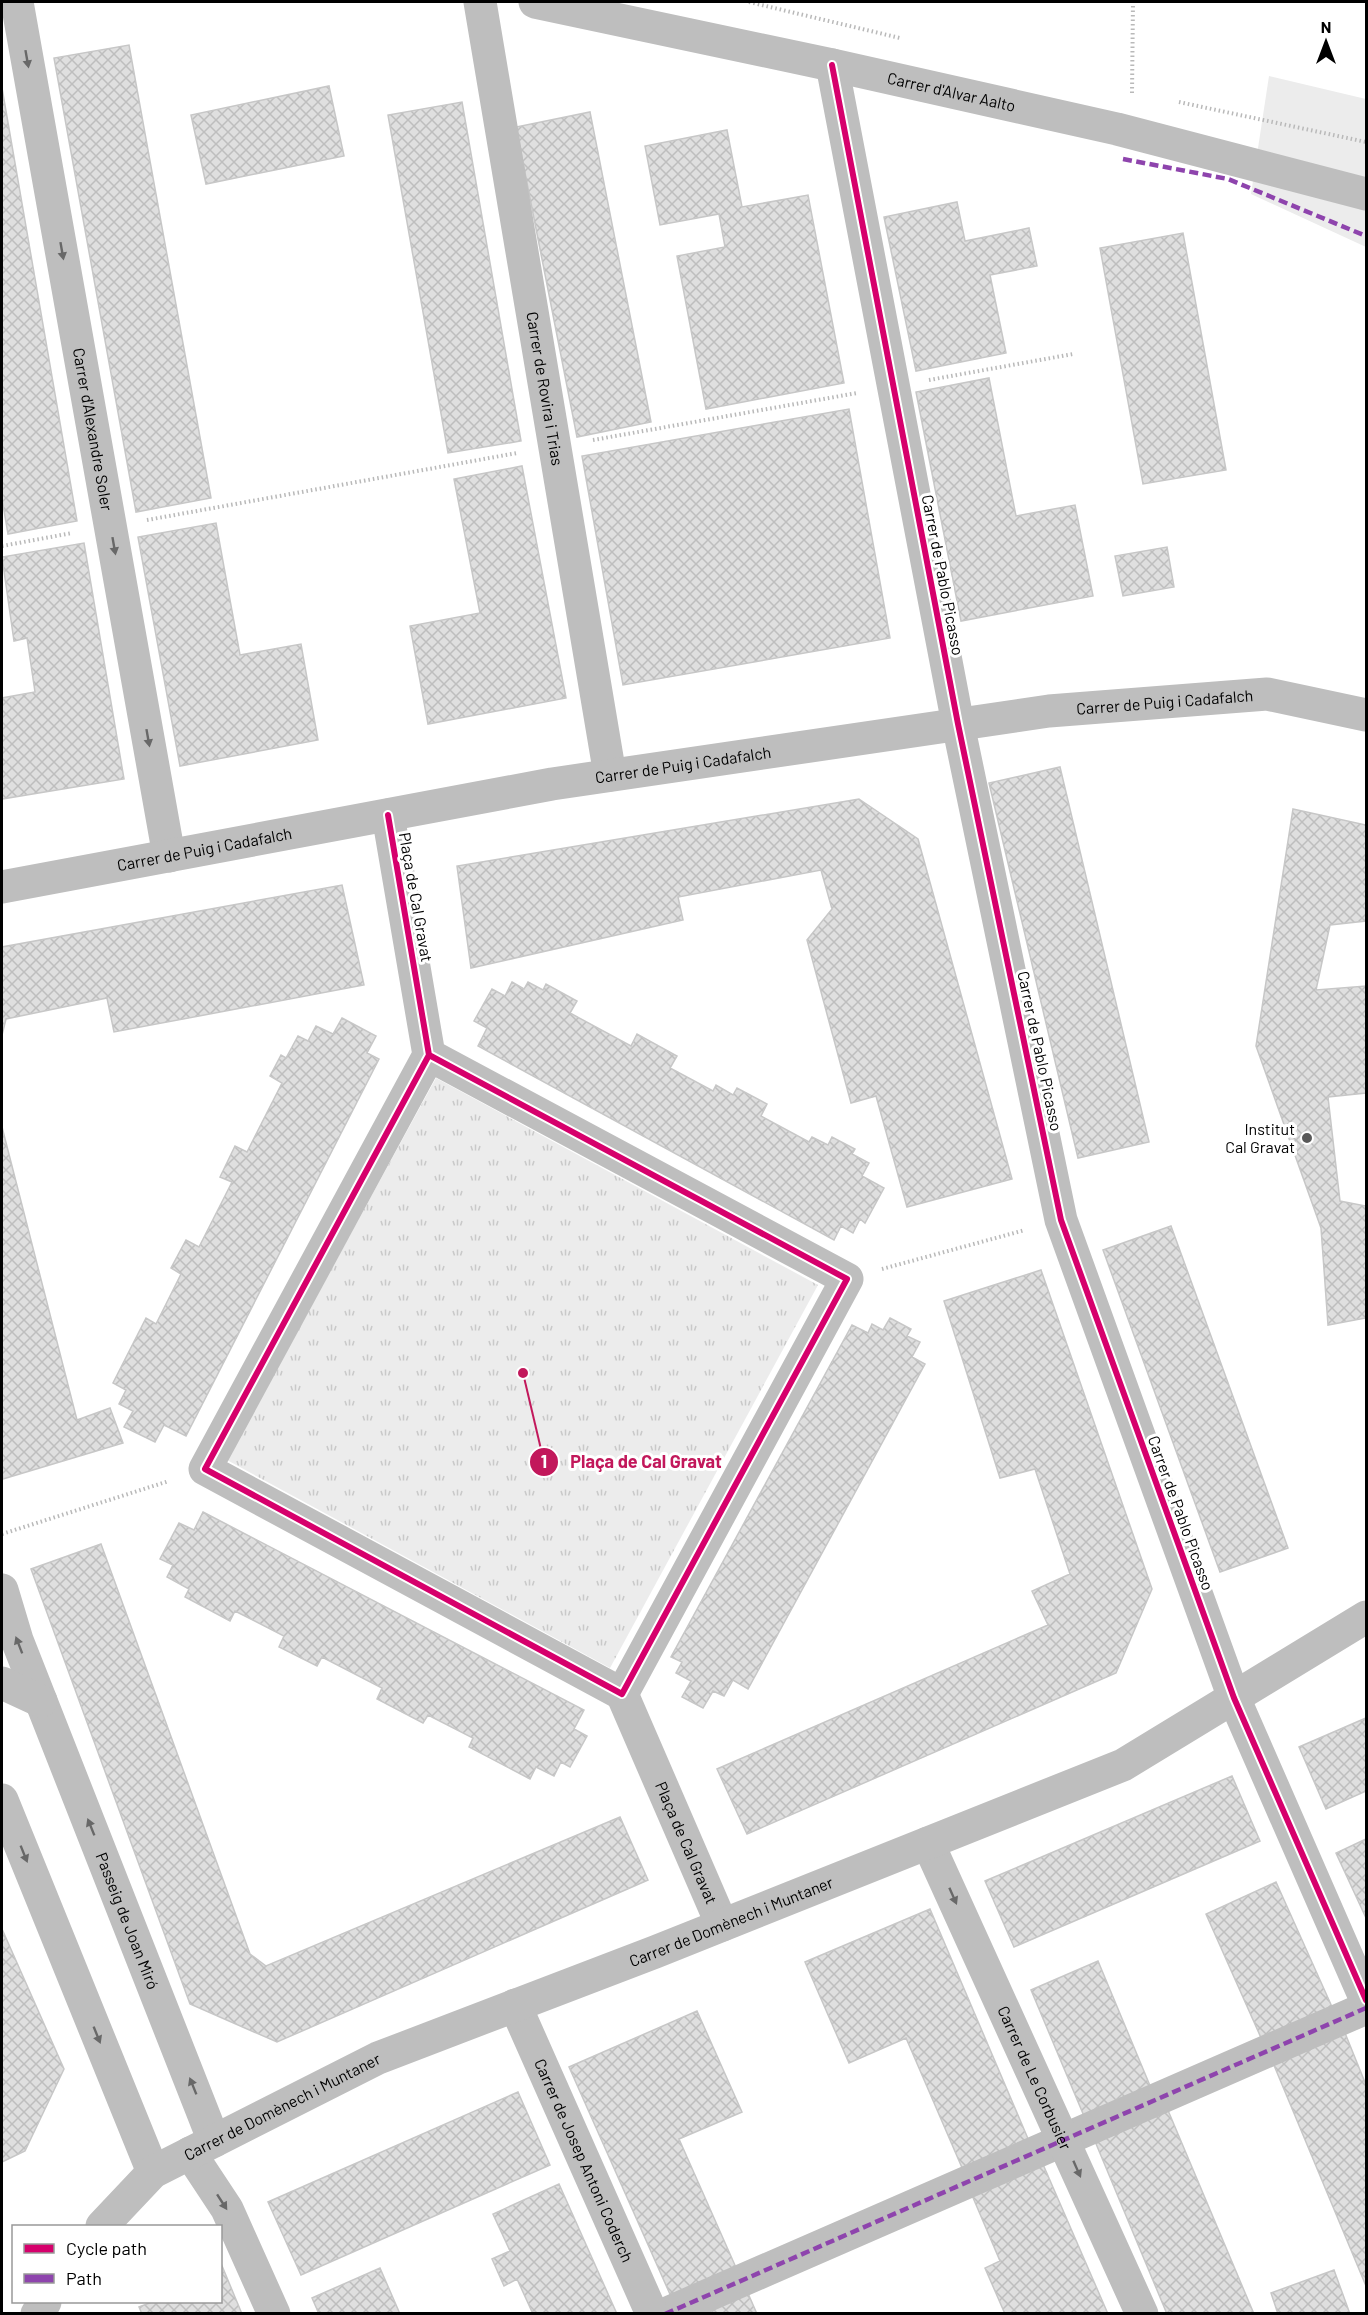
<svg xmlns="http://www.w3.org/2000/svg" width="1368" height="2315" viewBox="0 0 1368 2315" font-family="Barlow,sans-serif">
<style>
.green{fill:#ececec}
.park{fill:url(#park-tufts)}
.building{fill:url(#building-cross-hatch);stroke:#c7c7c7;stroke-width:1.5}
.lines{fill:none;stroke-linecap:round;stroke-linejoin:round}
.path{stroke:#b9b9b9;stroke-width:4;stroke-dasharray:1.5 3;stroke-linecap:butt}
.pedestrian{stroke:#bebebe;stroke-width:33}
.minor{stroke:#bebebe;stroke-width:33}
.tertiary{stroke:#bebebe;stroke-width:33}
.quiet{stroke:#8e44ad;stroke-width:4.5;stroke-dasharray:9 4.5;stroke-linecap:butt}
.cycleway-casing{stroke:#fff;stroke-width:10}
.cycleway{stroke:#d6006c;stroke-width:6}
.oneway{fill:#686868}
.poi-dot{fill:#595959;stroke:#fff;stroke-width:2}
.labels{text-anchor:middle;stroke-width:6;stroke-linejoin:round;paint-order:stroke}
.street-label{font-size:16px;fill:#000;stroke:#fff}
.poi-label{font-size:16px;fill:#000;stroke:#fff;text-anchor:end}
.leader{fill:none;stroke:#c2185b;stroke-width:2}
.callout-dot{fill:#c2185b;stroke:#fff;stroke-width:2}
.mark-label{font-size:18px;text-anchor:middle;font-weight:bold;fill:#fff}
.callout-label{font-size:18px;text-anchor:middle;font-weight:bold;fill:#c2185b;stroke:#fff;stroke-width:6;stroke-linejoin:round;paint-order:stroke}
</style>
<defs>
<pattern id="park-tufts" width="24" height="20" patternUnits="userSpaceOnUse" patternTransform="scale(1.5)"><rect width="24" height="20" fill="#ececec"/><path d="M3 7l-1-3M5 7V3M7 7l1-3M15 17l-1-3M17 17v-4M19 17l1-3" fill="none" stroke="#c9c9c9"/></pattern>
<pattern id="building-cross-hatch" width="8" height="8" patternUnits="userSpaceOnUse" patternTransform="scale(1.5)"><rect width="8" height="8" fill="#dfdfdf"/><path d="M0 0l8 8M0 8l8-8" fill="none" stroke="#bebebe"/></pattern>
</defs>
<rect width="100%" height="100%" fill="#fff"/>
<path class="green" d="M1269,76l97,23v148l-115,-53z"/>
<path class="park" d="M436,1078l382,207 -208,383 -383,-208z"/>
<path class="building" d="M129,45l82,453 -75,14 -82,-454z
M329,86l15,70 -138,28 -15,-69z
M2,88l75,433 -69,13 -6,-35z
M462,102l59,339 -73,12 -60,-338z
M590,112l61,310 -74,15 -61,-310z
M727,130l15,77 66,-12 36,188 -138,26 -29,-153 48,-9 -6,-33 -59,11 -15,-79z
M957,202l8,39 64,-13 8,38 -47,9 16,78 -90,18 -32,-154z
M1183,233l43,237 -83,14 -43,-236z
M989,378l27,138 59,-11 18,91 -132,25 -45,-229z
M849,409l41,229 -267,47 -41,-229z
M522,466l44,232 -138,26 -18,-98 70,-13 -26,-134z
M216,523l24,132 61,-11 17,96 -138,26 -42,-229z
M84,543l40,236 -122,20v-101l33,-6 -8,-54 -13,3 -12,-84z
M1167,547l7,40 -51,9 -8,-40z
M1060,767l89,375 -71,16 -89,-375z
M859,799l59,40 94,340 -105,28 -31,-111 -25,7 -44,-163 25,-31 -11,-39 -143,27 5,23 -212,48 -14,-102z
M1293,809l73,16v96l-36,4 -14,65 50,-4v107l-38,4 12,104 26,5v112l-38,7 -7,-97 -65,-182z
M342,885l22,100 -250,47 -7,-34 -101,21 -4,16v-88z
M512,982l12,7 4,-7 15,8 3,-6 31,17 -7,12 61,33 6,-12 40,22 -7,12 43,23 3,-6 17,10 4,-7 30,16 -6,12 48,26 3,-5 16,8 4,-8 23,12 -3,5 17,9 -7,13 22,12 -19,35 -5,-4 -7,14 -12,-7 -7,14 -356,-194 9,-18 -13,-7 18,-32 13,7z
M342,1018l34,18 -9,17 12,6 -193,377 -22,-11 -9,17 -31,-15 9,-16 -14,-7 7,-14 -13,-7 33,-65 10,6 25,-50 -10,-6 15,-28 13,7 33,-65 -12,-5 15,-31 12,6 35,-69 -12,-7 11,-21 5,3 12,-22 10,5 8,-15 17,8z
M2,1127l75,293 33,-12 13,35 -120,36 -1,-7z
M1171,1226l117,322 -68,24 -117,-322z
M1041,1270l111,319 -36,84 -369,161 -30,-65 331,-144 -16,-34 38,-17 -35,-105 -35,9 -56,-177z
M890,1318l21,11 -4,7 13,6 -8,15 13,7 -177,325 -15,-9 -9,16 -11,-5 -10,17 -21,-11 9,-16 -15,-8 6,-11 -11,-5 181,-332 16,8 4,-9 11,6z
M203,1512l381,198 -10,19 13,7 -17,31 -9,-5 -7,14 -18,-9 -6,12 -61,-32 4,-9 -45,-23 -5,8 -46,-24 5,-11 -60,-31 -5,9 -38,-19 5,-11 -49,-25 -5,10 -45,-24 4,-8 -22,-12 6,-12 -13,-6 19,-36 15,7z
M101,1544l149,410 16,12 354,-149 28,63 -371,162 -87,-38 -159,-435z
M1366,1718v73l-40,18 -27,-62z
M1232,1776l28,65 -246,106 -29,-66z
M1366,1839v79l-30,-65z
M1276,1882l57,127 -71,31 -56,-126z
M930,1909l99,232 -66,29 -57,-132 -57,25 -44,-101z
M2,1929l62,140 -39,82 -23,11z
M1098,1961l53,127 -67,28 -53,-126z
M697,2011l45,101 -63,27 59,133 -65,29 -104,-234z
M1345,2033l21,52v201l-93,-223z
M518,2092l32,73 -249,110 -33,-73z
M1167,2108l87,206h-87l-73,-175z
M1042,2162l66,152h-103l-20,-46 15,-7 -29,-68z
M559,2184l58,130h-84l-16,-35 -13,7 -12,-27 18,-8 -17,-37z
M220,2261l22,53h-100l-3,-7 13,-5h68z
M380,2268l20,46h-81l-7,-16z
M1334,2270l16,44h-72l-7,-21z
M747,2291l10,23h-62z"/>
<g class="lines">
<path class="path" d="M749,2l151,36
M1132,93l1,-91
M1179,102l187,40
M929,380l144,-26
M593,440l264,-47
M147,520l370,-67
M2,546l70,-13
M882,1269l143,-39
M2,1534l167,-53"/>
<path class="pedestrian" d="M665,2314l701,-306"/>
<g class="minor">
<path id="s1" d="M17,2l152,854"/>
<path id="s2" d="M480,2l130,773"/>
<path d="M832,65l126,659 103,496 173,478 132,302"/>
<path d="M388,815l41,240 -224,414 417,225 225,-415 -418,-224"/>
<path id="s3" d="M2,887l550,-103 497,-73 218,-17 99,21"/>
<path id="s4" d="M2,1590l15,50 197,501"/>
<path d="M2,1683l39,18"/>
<path id="s5" d="M622,1694l100,231"/>
<path d="M2,1800l151,372"/>
<path id="s6" d="M928,1843l214,471"/>
<path id="s7" d="M515,2005l137,309"/>
<path d="M190,2153l37,56 47,105"/>
<path id="s8" d="M102,2226l51,-54 225,-114 277,-106 468,-187 243,-148"/>
<path d="M37,2314l8,-12"/>
</g>
<path class="tertiary" id="s9" d="M535,2l297,63 285,64 249,65"/>
<path class="quiet" d="M1123,159l105,20 138,57
M665,2314l701,-306"/>
<defs>
<path id="cycleway" d="M832,65l126,659 103,496 173,478 132,302
M388,815l41,240 -224,414 417,225 225,-415 -418,-224"/>
</defs>
<use href="#cycleway" class="cycleway-casing"/>
<use href="#cycleway" class="cycleway"/>
</g>
<defs><path id="oneway-solid" d="M-6-.8H1V-3.2L6.5 0L1 3.2V.8H-6Z" transform="scale(1.5)"/></defs>
<g class="oneway">
<use href="#oneway-solid" transform="translate(27 59) rotate(80)"/>
<use href="#oneway-solid" transform="translate(62 251) rotate(80)"/>
<use href="#oneway-solid" transform="translate(114 546) rotate(80)"/>
<use href="#oneway-solid" transform="translate(148 738) rotate(80)"/>
<use href="#oneway-solid" transform="translate(19 1645) rotate(-111)"/>
<use href="#oneway-solid" transform="translate(91 1827) rotate(-112)"/>
<use href="#oneway-solid" transform="translate(24 1854) rotate(68)"/>
<use href="#oneway-solid" transform="translate(953 1896) rotate(66)"/>
<use href="#oneway-solid" transform="translate(97 2035) rotate(68)"/>
<use href="#oneway-solid" transform="translate(193 2086) rotate(-112)"/>
<use href="#oneway-solid" transform="translate(1077 2169) rotate(66)"/>
<use href="#oneway-solid" transform="translate(222 2202) rotate(57)"/>
</g>
<circle class="poi-dot" cx="1307" cy="1138" r="6"/>
<g class="labels">
<g class="street-label">
<text dy="6" stroke="none"><textPath href="#s9" startOffset="426">Carrer d'Alvar Aalto</textPath></text>
<text dy="6" stroke="none"><textPath href="#s2" startOffset="392">Carrer de Rovira i Trias</textPath></text>
<text dy="6" stroke="none"><textPath href="#s1" startOffset="434">Carrer d'Alexandre Soler</textPath></text>
<text transform="translate(943 575) rotate(79)" y="6">Carrer de Pablo Picasso</text>
<text dy="6" stroke="none"><textPath href="#s3" startOffset="1178">Carrer de Puig i Cadafalch</textPath></text>
<text dy="6" stroke="none"><textPath href="#s3" startOffset="692">Carrer de Puig i Cadafalch</textPath></text>
<text dy="6" stroke="none"><textPath href="#s3" startOffset="206">Carrer de Puig i Cadafalch</textPath></text>
<text transform="translate(416 897) rotate(80)" y="6">Plaça de Cal Gravat</text>
<text transform="translate(1040 1051) rotate(78)" y="6">Carrer de Pablo Picasso</text>
<text transform="translate(1181 1513) rotate(70)" y="6">Carrer de Pablo Picasso</text>
<text dy="6" stroke="none"><textPath href="#s5" startOffset="162">Plaça de Cal Gravat</textPath></text>
<text dy="6" stroke="none"><textPath href="#s4" startOffset="354">Passeig de Joan Miró</textPath></text>
<text dy="6" stroke="none"><textPath href="#s8" startOffset="705">Carrer de Domènech i Muntaner</textPath></text>
<text dy="6" stroke="none"><textPath href="#s6" startOffset="258">Carrer de Le Corbusier</textPath></text>
<text dy="6" stroke="none"><textPath href="#s8" startOffset="219">Carrer de Domènech i Muntaner</textPath></text>
<text dy="6" stroke="none"><textPath href="#s7" startOffset="170">Carrer de Josep Antoni Coderch</textPath></text>
</g>
<g class="poi-label">
<text x="1295" y="1135">Institut<tspan x="1295" dy="18">Cal Gravat</tspan></text>
</g>
</g>
<path class="leader" d="M523 1373L544 1462"/>
<g class="callout-dot">
<circle cx="523" cy="1373" r="6"/>
<circle cx="544" cy="1462" r="15"/>
</g>
<g class="mark-label">
<text x="544" y="1468">1</text>
</g>
<g class="callout-label">
<text x="646" y="1468">Plaça de Cal Gravat</text>
</g>
<rect width="1368" height="2315" fill="none" stroke="#000000" stroke-width="6"/>
<rect x="12" y="2225" width="210" height="78" fill="#ffffff" stroke="#999999" stroke-width="1.5"/>
<rect x="24" y="2244" width="30" height="9" fill="#d6006c" stroke="#999999" stroke-width="1.5"/>
<text x="66" y="2255" font-size="18" fill="#000000">Cycle path</text>
<rect x="24" y="2274" width="30" height="9" fill="#8e44ad" stroke="#999999" stroke-width="1.5"/>
<text x="66" y="2285" font-size="18" fill="#000000">Path</text>
<g transform="translate(1326 42)" stroke="#ffffff" stroke-width="4.5" paint-order="stroke">
<path d="M0-4.5L10 22L0 15L-10 22Z" fill="#000000"/>
<text y="-9" font-size="16" font-weight="bold" text-anchor="middle" fill="#000000">N</text>
</g>
</svg>
